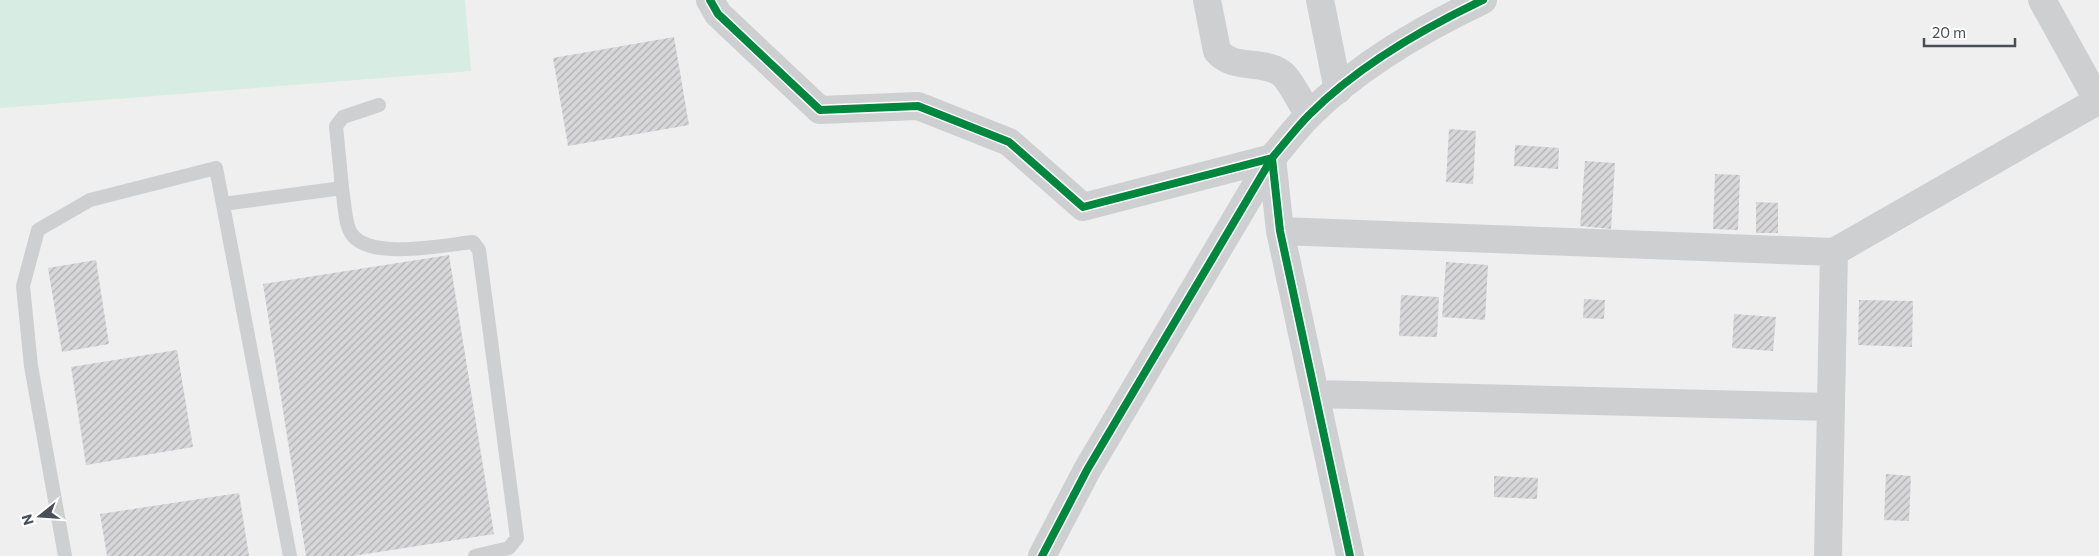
<svg xmlns="http://www.w3.org/2000/svg" width="2099" height="556" viewBox="0 0 2099 556" font-family="Commissioner,sans-serif">
<style>
.grass{fill:#d7ece2}
.building{fill:url(#building-hatch)}
.lines{fill:none;stroke-linecap:round;stroke-linejoin:round}
.service{stroke:#cecfd1;stroke-width:14}
.minor{stroke:#cecfd1;stroke-width:28}
.tertiary{stroke:#cecfd1;stroke-width:28}
.cycleway-casing{stroke:#fff;stroke-width:11}
.cycleway{stroke:#00873e;stroke-width:8}
</style>
<defs>
<pattern id="building-hatch" width="6" height="6" patternUnits="userSpaceOnUse" patternTransform="scale(1.25)"><rect width="6" height="6" fill="#d7d7d9"/><path d="M-1 1l2-2M0 6l6-6M5 7l2-2" fill="none" stroke="#b0b1b3"/></pattern>
</defs>
<rect width="100%" height="100%" fill="#f0efef"/>
<path class="grass" d="M0,0h465l6,71 -471,37z"/>
<path class="building" d="M674,37l15,88 -121,21 -15,-88z
M1449,129l27,2 -3,53 -27,-2z
M1515,145l44,3 -1,21 -44,-3z
M1585,161l30,2 -4,66 -31,-3z
M1715,174l25,1 -2,55 -25,-1z
M1756,202l22,1v30h-22z
M449,255l45,279 -141,22h-47l-43,-272z
M96,260l13,84 -47,8 -14,-84z
M1446,262l42,3 -3,55 -43,-3z
M1401,295l38,2 -2,40 -38,-1z
M1584,299l21,1 -1,19 -21,-1z
M1859,300l54,1 -1,46 -54,-2z
M1734,314l42,3 -3,34 -41,-3z
M177,350l16,97 -107,18 -15,-98z
M1886,474l25,2 -2,45 -25,-1z
M1494,476l44,2 -1,21 -43,-2z
M239,493l10,63h-142l-7,-42z"/>
<g class="lines">
<path class="service" d="M342,188c2,10 3,37 9,45 17,28 93,12 122,9l6,8 38,288 -8,10 -34,8
M223,204l119,-16 -6,-62 7,-9 36,-12
M65,556l-34,-190 -8,-80 15,-56 52,-30 126,-32 74,388"/>
<path class="minor" d="M710,0l8,14 102,96 98,-4 91,36 74,65 189,-49 8,73 70,325
M1207,0l10,51c17,20 44,8 64,22 9,6 21,32 28,42
M1320,0l18,90
M2042,0l56,101
M1280,231l554,21
M1315,394l516,13
M1828,556l6,-304 265,-152"/>
<path class="tertiary" d="M1042,556l45,-86 185,-312c12,-14 24,-30 37,-43 49,-49 111,-85 174,-115"/>
<defs>
<path id="cycleway" d="M710,0l8,14 102,96 98,-4 91,36 74,65 189,-49 8,73 70,325
M1042,556l45,-86 185,-312c12,-14 24,-30 37,-43 49,-49 111,-85 174,-115"/>
</defs>
<use href="#cycleway" class="cycleway-casing"/>
<use href="#cycleway" class="cycleway"/>
</g>
<g transform="translate(40 516) rotate(253)" stroke="#ffffff" stroke-width="4" paint-order="stroke">
<path d="M0-4L9 19L0 12L-9 19Z" fill="#494f59"/>
<text y="-8" font-size="14" font-weight="bold" text-anchor="middle" fill="#494f59">N</text>
</g>
<path d="M1924 38v8h91v-8" fill="none" stroke="#494f59" stroke-width="2.5"/>
<text x="1932" y="38" font-size="15" fill="#494f59" stroke="#ffffff" stroke-width="4" paint-order="stroke">20 m</text>
</svg>
